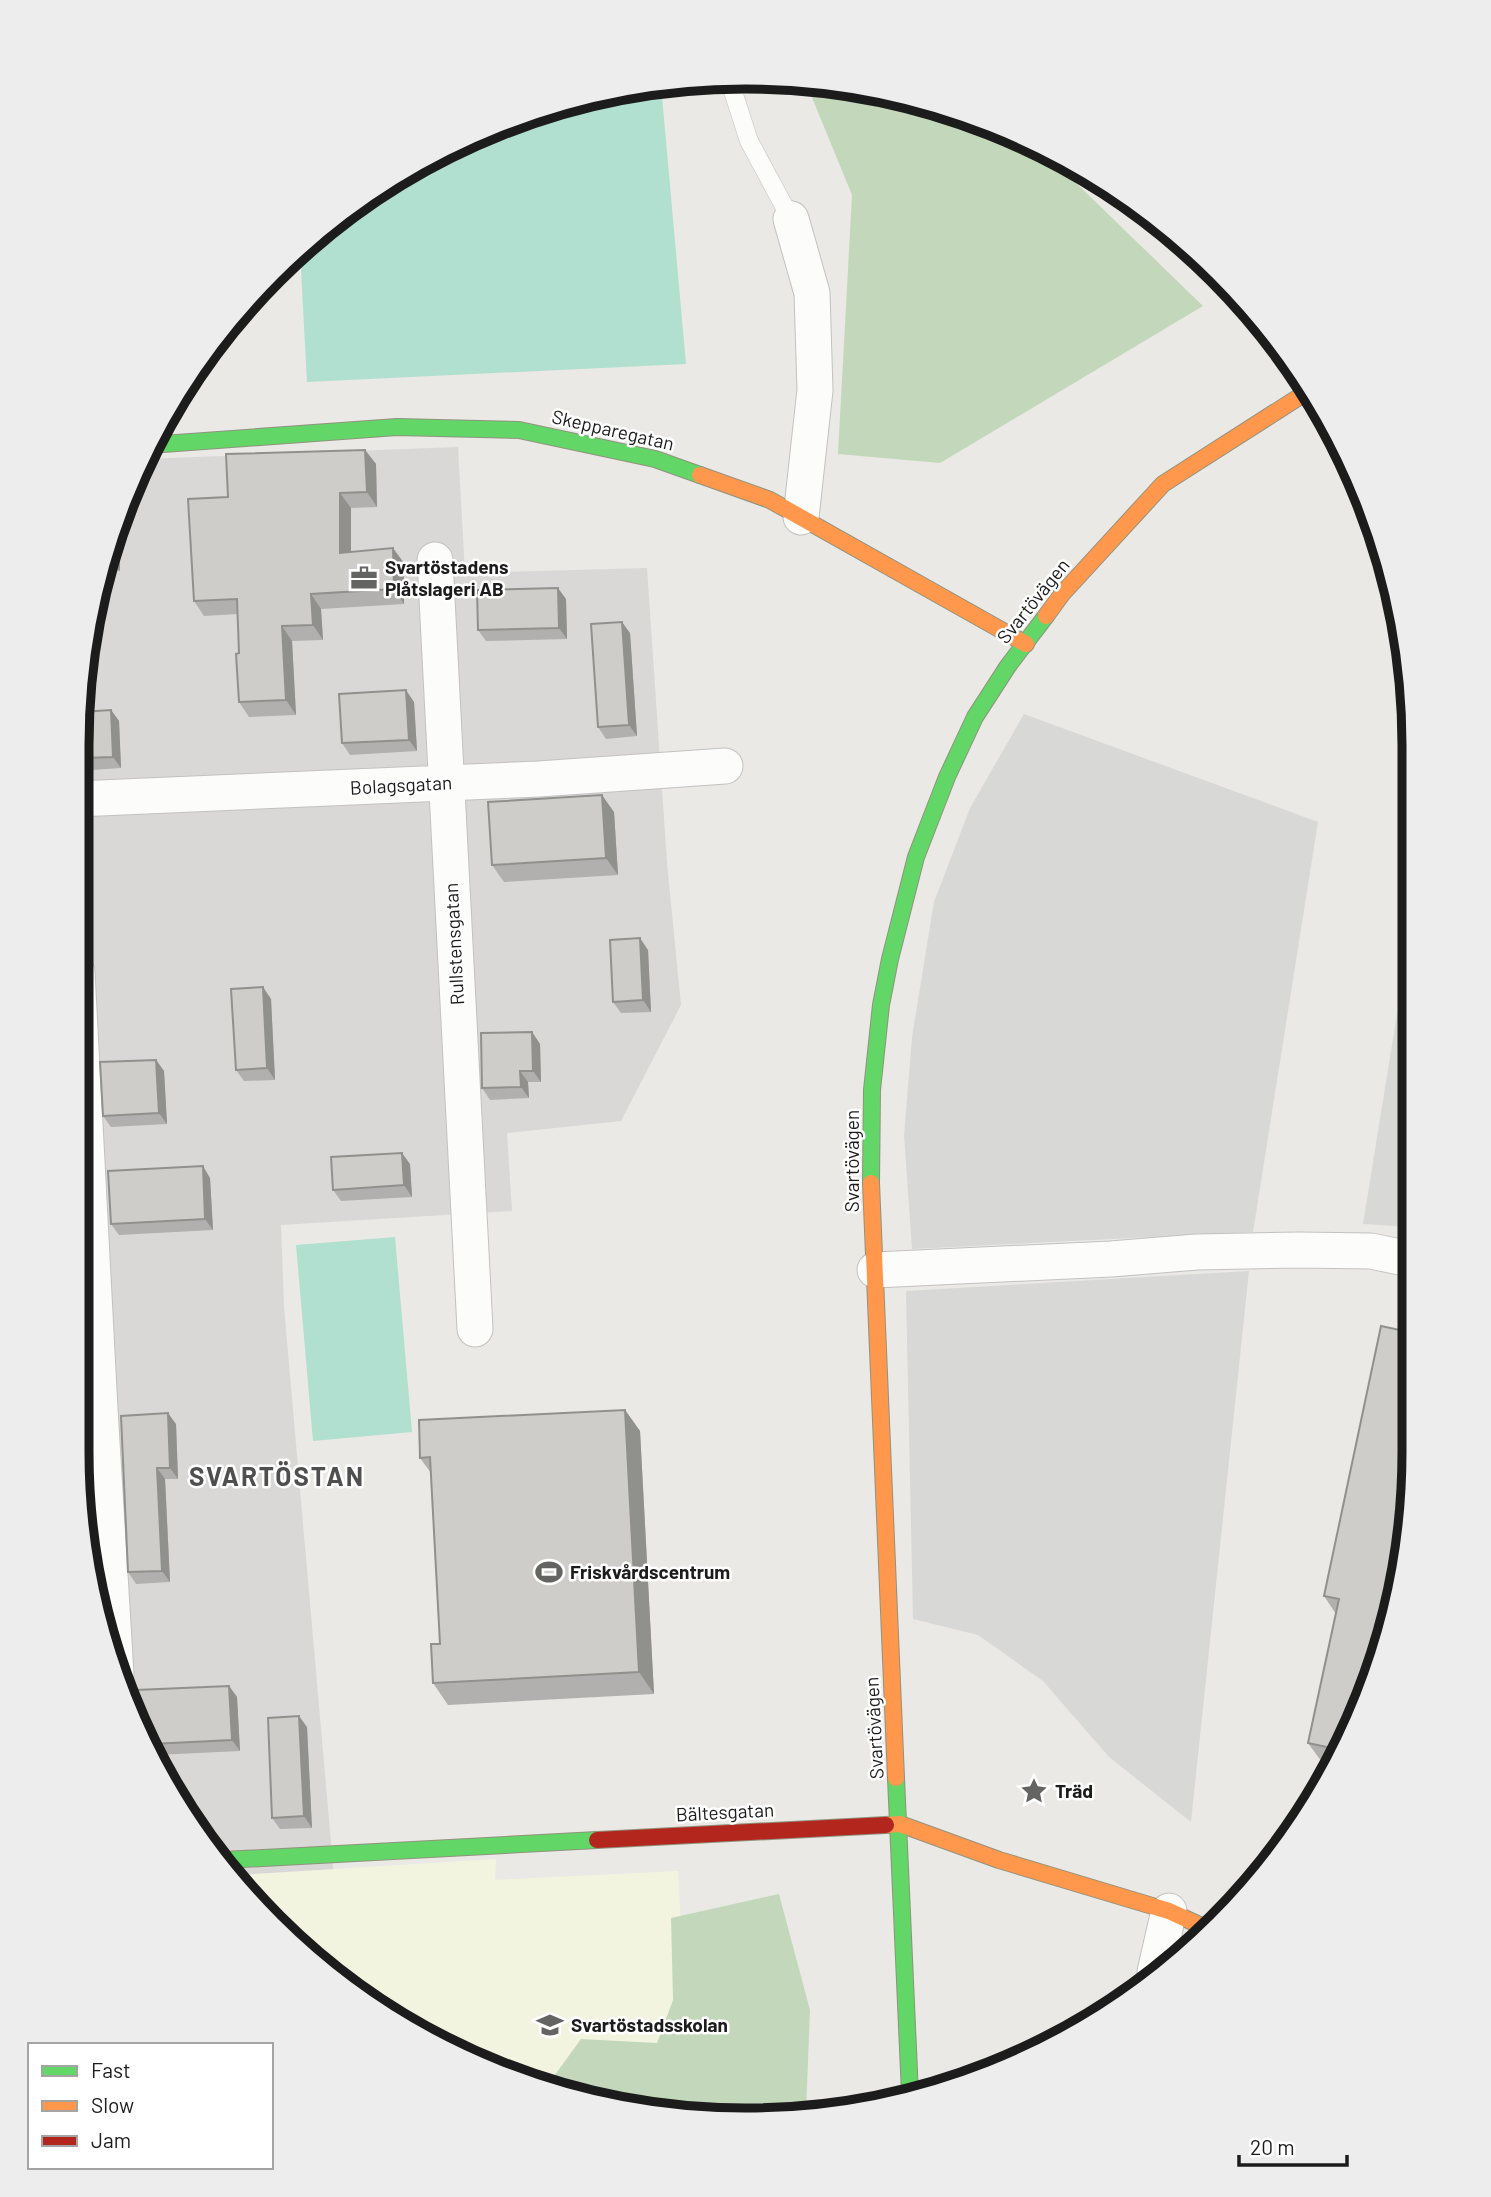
<svg xmlns="http://www.w3.org/2000/svg" width="1491" height="2197" viewBox="0 0 1491 2197" font-family="Barlow,sans-serif">
<style>
.residential{fill:#d9d8d6}
.education{fill:#f3f4e0}
.religious{fill:#d8d8d6}
.forest{fill:#c3d8bb}
.pitch{fill:#b1e0d0}
.lines{fill:none;stroke-linecap:round;stroke-linejoin:round}
.lane-casing{stroke:#c3c2c1;stroke-width:19}
.street-casing{stroke:#c3c2c1;stroke-width:37}
.fast-casing{stroke:#90937e;stroke-width:18}
.slow-casing{stroke:#90937e;stroke-width:18}
.jam-casing{stroke:#90937e;stroke-width:18}
.lane{stroke:#fcfcfb;stroke-width:18}
.street{stroke:#fcfcfb;stroke-width:35}
.fast{stroke:#63d668;stroke-width:16}
.slow{stroke:#ff974d;stroke-width:16}
.jam{stroke:#b3261e;stroke-width:16}
.wall{fill:#b1b0ae}
.shaded-wall{fill:#90908d}
.building{fill:#cecdca;stroke:#90908d;stroke-width:2}
.labels{text-anchor:middle;stroke-width:5;stroke-linejoin:round;paint-order:stroke}
.street-label{font-size:19px;fill:#1c1c1c;stroke:#fff}
.poi-label{font-size:19px;font-weight:bold;fill:#1c1c1c;stroke:#fff;text-anchor:start}
.district-label{font-size:26px;font-weight:bold;letter-spacing:2px;fill:#4f4f4f;stroke:#fff}
.rim{fill:none;stroke:#1c1c1c;stroke-width:9}
</style>
<rect width="100%" height="100%" fill="#eae9e5"/>
<path class="residential" d="M458,447l7,126 182,-5 20,295 14,142 -60,116 -114,12 5,78 -231,14 3,82 51,581 166,184 -11,-3 -152,-87 -148,-159 -78,-157 -35,-215v-705l13,-131 53,-156z"/>
<path class="education" d="M496,1859l-1,21 183,-9 13,245 -201,-47 -152,-87 -100,-107z"/>
<path class="religious" d="M1024,714l294,108 -65,410 -341,17 -8,-114 8,-98 22,-135 36,-94z
M1414,909v321l-18,-4 -33,-2z
M1249,1271l-58,551 -82,-65 -66,-76 -65,-46 -65,-16 -7,-328z"/>
<path class="forest" d="M806,83l70,7 125,38 41,22 161,156 -263,157 -102,-9 14,-259z
M779,1894l31,116 -4,102 -105,7 -152,-36 32,-44 76,4 16,-43 -2,-82z"/>
<path class="pitch" d="M661,85l25,279 -379,18 -7,-131 74,-61 115,-62 126,-38z
M395,1237l17,195 -99,9 -17,-196z"/>
<g class="lines">
<defs>
<path id="lane" d="M729,79l20,62 42,78"/>
<path id="street" d="M791,219l21,74 3,97 -14,127
M435,560l40,769
M77,799l462,-20 186,-13
M77,972l23,437 16,265
M875,1270l236,-11 86,-7 102,-2 72,1 43,9
M1155,1972l14,-61"/>
<path id="fast" d="M149,445l248,-18 122,3 136,29 45,16
M871,1183l1,-93 9,-85 9,-46 26,-102 31,-80 28,-60 33,-51 38,-50
M896,1778l14,316
M224,1860l373,-20"/>
<path id="slow" d="M700,475l70,25 256,144
M1046,616l16,-22 101,-110 147,-94
M871,1183l25,595
M886,1825l14,-1 99,36 170,51 41,19"/>
<path id="jam" d="M597,1840l289,-15"/>
</defs>
<use href="#lane" class="lane-casing"/>
<use href="#street" class="street-casing"/>
<use href="#fast" class="fast-casing"/>
<use href="#slow" class="slow-casing"/>
<use href="#jam" class="jam-casing"/>
<use href="#lane" class="lane"/>
<use href="#street" class="street"/>
<use href="#fast" class="fast"/>
<use href="#slow" class="slow"/>
<use href="#jam" class="jam"/>
</g>
<path class="wall" d="M365,450l11,14 1,43 -26,1v44l53,11v41l-83,5 2,31 -31,1 4,74 -47,2 -10,-15v-49l-1,-39 -34,2 -10,-15 34,-104z
M119,530l1,41 -15,1z
M566,599l1,40 -81,2 -8,-11z
M630,633l7,103 -31,3 -8,-12z
M414,702l3,49 -67,4 -8,-12z
M111,710l8,11 2,47 -29,2 -8,-12z
M614,812l4,63 -114,7 -12,-17z
M648,950l3,62 -30,1 -8,-11z
M271,999l4,81 -31,1 -8,-11z
M532,1032l8,12 1,38h-13l1,16 -39,2 -8,-12z
M156,1060l8,11 3,53 -56,3 -8,-11z
M410,1164l2,33 -71,4 -8,-11z
M210,1178l3,52 -94,5 -8,-11z
M1381,1326l-36,422 -14,18 -7,-1 -16,-22 28,-129 -12,-18z
M625,1410l15,21 14,263 -206,11 -15,-22 7,-39 -9,-171 -11,-15z
M121,1416l55,8 2,55h-13l5,103 -34,2 -8,-12z
M229,1686l8,11 3,54 -84,4 -19,-39z
M307,1727l5,101 -32,1 -8,-11z"/>
<path class="shaded-wall" d="M365,450l11,14 1,43 -10,-15z
M340,493l11,15v60l-11,-15z
M119,530l1,41 -8,-11v-10z
M393,548l11,15v41l-10,-15z
M558,588l8,11 1,40 -8,-11z
M311,594l10,15 2,31 -10,-15z
M622,622l8,11 7,103 -8,-11z
M282,626l10,15 4,74 -10,-15z
M406,690l8,12 3,49 -8,-11z
M111,710l8,11 2,47 -8,-11z
M602,795l12,17 4,63 -12,-17z
M640,938l8,12 3,62 -8,-12z
M263,987l8,12 4,81 -8,-12z
M532,1032l8,12 1,38 -8,-11z
M156,1060l8,11 3,53 -8,-11z
M520,1071l8,11 1,16 -8,-11z
M402,1153l8,11 2,33 -8,-12z
M203,1166l7,12 3,52 -8,-11z
M625,1410l15,21 14,263 -15,-22z
M168,1413l8,11 2,55 -8,-11z
M157,1468l8,11 5,103 -8,-11z
M229,1686l8,11 3,54 -8,-11z
M299,1716l8,11 5,101 -8,-12z"/>
<path class="building" d="M365,450l2,42 -27,1v60l53,-5 1,41 -83,5 2,31 -31,1 4,74 -47,2 -3,-48 3,-1 -2,-54 -43,2 -6,-102 40,-2 -2,-43z
M112,550v10h-3z
M558,588l1,40 -81,2 -1,-40z
M622,622l7,103 -31,2 -7,-103z
M406,690l3,50 -67,3 -3,-49z
M111,710l2,47 -29,1 -3,-46z
M602,795l4,63 -114,7 -4,-63z
M640,938l3,62 -30,2 -3,-62z
M263,987l4,81 -31,2 -5,-81z
M532,1032l1,39h-13l1,16 -39,1 -1,-55z
M156,1060l3,53 -56,3 -3,-54z
M402,1153l2,32 -71,5 -2,-33z
M203,1166l2,53 -94,5 -3,-53z
M1381,1326l33,7v119l-13,130 -56,166 -5,7 1,-5 -33,-7 31,-144 -15,-3z
M625,1410l14,262 -206,11 -2,-39h9l-10,-187 -10,1 -1,-38z
M168,1413l2,55h-13l5,103 -34,1 -7,-156z
M229,1686l3,54 -81,4 -14,-28 -1,-26z
M299,1716l5,100 -32,2 -4,-100z"/>
<defs>
<symbol id="office-bare" viewBox="-9 -9 18 18"><path d="M-6-3h4V-5.5h4V-3h4V5H-6ZM-1-4.5V-3h2v-1.5ZM-6 0V1H6V0Z" fill="#646462" stroke="#fff" stroke-width="2.5" paint-order="stroke"/></symbol>
<symbol id="stadium-bare" viewBox="-9 -9 18 18"><path d="M0-5a6.5 5 0 1 0 0 10a6.5 5 0 1 0 0-10ZM-3.5-1.8h7v3.6h-7Z" fill="#646462" stroke="#fff" stroke-width="2.5" paint-order="stroke"/></symbol>
<symbol id="sight-bare" viewBox="-9 -9 18 18"><path d="M0-6L1.8-2.2L6-1.7L2.9 1.2L3.7 5.4L0 3.3L-3.7 5.4L-2.9 1.2L-6-1.7L-1.8-2.2Z" fill="#646462" stroke="#fff" stroke-width="2.5" paint-order="stroke"/></symbol>
<symbol id="school-bare" viewBox="-9 -9 18 18"><path d="M0-5L7-2L0 1L-7-2ZM-4 1L0 2.5L4 1V4Q0 6-4 4Z" fill="#646462" stroke="#fff" stroke-width="2.5" paint-order="stroke"/></symbol>
</defs>
<g fill-rule="evenodd">
<use href="#office-bare" x="345" y="559" width="38" height="38"/>
<use href="#stadium-bare" x="530" y="1553" width="38" height="38"/>
<use href="#sight-bare" x="1015" y="1772" width="38" height="38"/>
<use href="#school-bare" x="531" y="2006" width="38" height="38"/>
</g>
<g class="labels">
<g class="street-label">
<text transform="translate(613 430) rotate(13)" y="7">Skepparegatan</text>
<text transform="translate(1033 601) rotate(-51)" y="7">Svartövägen</text>
<text transform="translate(401 785) rotate(-3)" y="7">Bolagsgatan</text>
<text transform="translate(454 944) rotate(-93)" y="7">Rullstensgatan</text>
<text transform="translate(852 1161) rotate(-90)" y="7">Svartövägen</text>
<text transform="translate(874 1728) rotate(-93)" y="7">Svartövägen</text>
<text transform="translate(725 1812) rotate(-3)" y="7">Bältesgatan</text>
</g>
<g class="poi-label">
<text x="385" y="574">Svartöstadens<tspan x="385" dy="22">Plåtslageri AB</tspan></text>
<text x="570" y="1579">Friskvårdscentrum</text>
<text x="1055" y="1798">Träd</text>
<text x="571" y="2032">Svartöstadsskolan</text>
</g>
<g class="district-label">
<text x="277" y="1486">SVARTÖSTAN</text>
</g>
</g>
<path d="M0 0H1491V2197H0ZM745 89H746A656 656 0 0 1 1402 745V1452A656 656 0 0 1 746 2108H745A656 656 0 0 1 89 1452V745A656 656 0 0 1 745 89Z" fill="#ededed" fill-rule="evenodd"/>
<path class="rim" d="M745 89H746A656 656 0 0 1 1402 745V1452A656 656 0 0 1 746 2108H745A656 656 0 0 1 89 1452V745A656 656 0 0 1 745 89Z"/>
<rect x="28" y="2043" width="245" height="126" fill="#ffffff" stroke="#a4a4a4" stroke-width="2"/>
<rect x="42" y="2066" width="35" height="10" fill="#63d668" stroke="#a4a4a4" stroke-width="2"/>
<text x="91" y="2078" font-size="21" fill="#1c1c1c">Fast</text>
<rect x="42" y="2101" width="35" height="10" fill="#ff974d" stroke="#a4a4a4" stroke-width="2"/>
<text x="91" y="2113" font-size="21" fill="#1c1c1c">Slow</text>
<rect x="42" y="2136" width="35" height="10" fill="#b3261e" stroke="#a4a4a4" stroke-width="2"/>
<text x="91" y="2148" font-size="21" fill="#1c1c1c">Jam</text>
<path d="M1239 2155v10h108v-10" fill="none" stroke="#1c1c1c" stroke-width="3.5"/>
<text x="1250" y="2155" font-size="21" fill="#1c1c1c" stroke="#ffffff" stroke-width="5" paint-order="stroke">20 m</text>
</svg>
